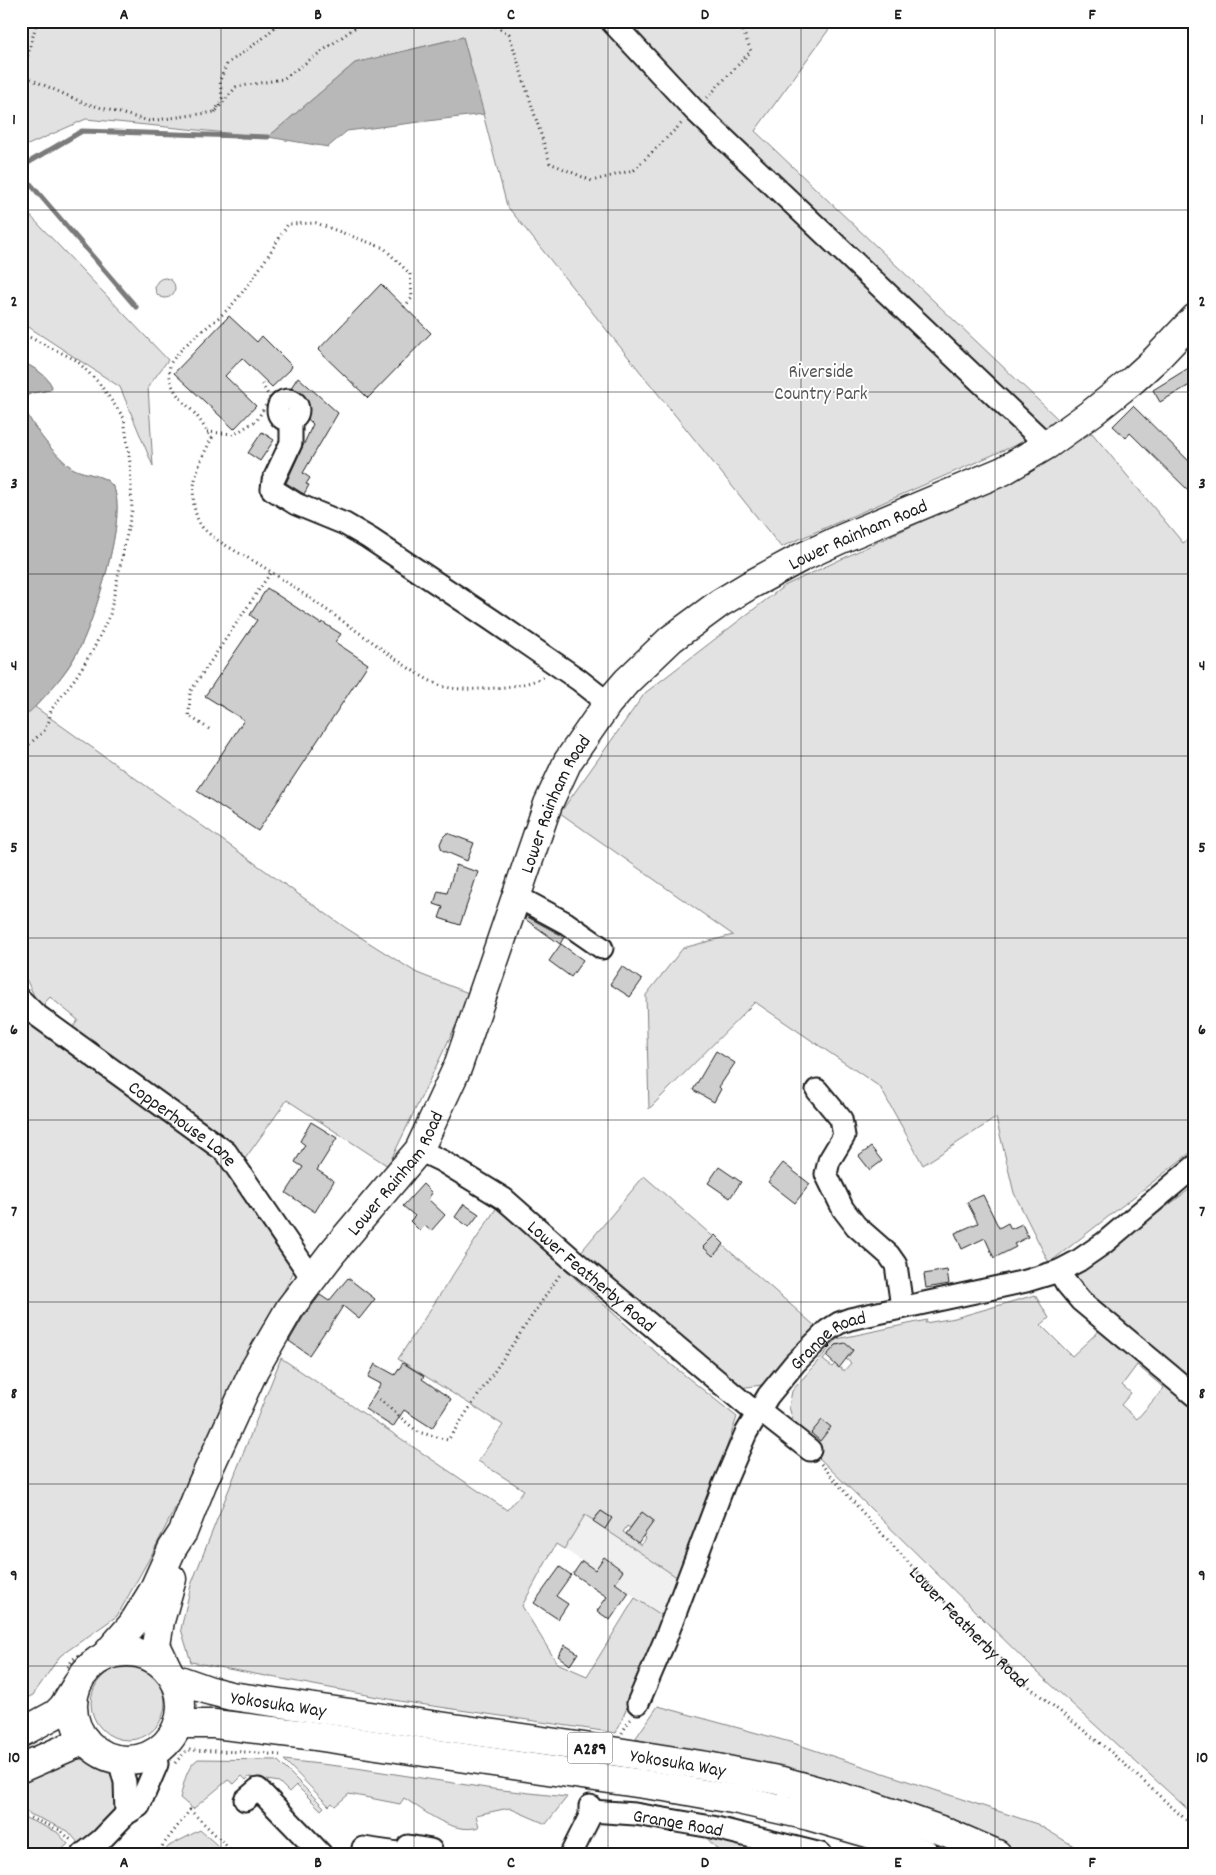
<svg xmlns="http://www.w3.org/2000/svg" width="1216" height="1875" viewBox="0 0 1216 1875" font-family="Dekko,sans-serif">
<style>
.built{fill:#f0f0f0}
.green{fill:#e2e2e2;stroke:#7f7f7f;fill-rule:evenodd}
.water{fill:#b8b8b8;stroke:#7a7a7a}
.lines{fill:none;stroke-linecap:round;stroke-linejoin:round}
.stream{stroke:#7a7a7a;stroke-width:5}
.building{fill:#cecece;stroke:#1c1c1c}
.minor-casing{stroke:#1c1c1c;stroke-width:25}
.major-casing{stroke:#1c1c1c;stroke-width:31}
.path{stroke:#1c1c1c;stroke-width:3;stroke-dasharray:1 4;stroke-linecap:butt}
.minor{stroke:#fff;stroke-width:21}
.major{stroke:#fff;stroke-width:28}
.grid{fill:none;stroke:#1c1c1c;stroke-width:1;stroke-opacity:0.55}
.labels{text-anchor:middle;stroke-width:4;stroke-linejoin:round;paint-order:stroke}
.shield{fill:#fff;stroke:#606060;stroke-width:1}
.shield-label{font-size:18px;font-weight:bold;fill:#1c1c1c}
.park-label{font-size:19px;fill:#575757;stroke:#fff}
.street-label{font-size:19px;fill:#1c1c1c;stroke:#fff}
.neatline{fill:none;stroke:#1c1c1c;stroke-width:2}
.grid-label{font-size:16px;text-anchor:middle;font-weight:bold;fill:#1c1c1c}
</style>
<rect width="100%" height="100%" fill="#fff"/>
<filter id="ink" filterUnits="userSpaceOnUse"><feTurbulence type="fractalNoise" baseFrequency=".02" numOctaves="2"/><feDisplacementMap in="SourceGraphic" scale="10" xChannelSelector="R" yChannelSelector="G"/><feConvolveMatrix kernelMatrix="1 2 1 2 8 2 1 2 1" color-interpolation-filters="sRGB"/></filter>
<g filter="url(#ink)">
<path class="built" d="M585,1514l96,66 -15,38 -102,-69z"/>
<path class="green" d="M21,21h814l-80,110 304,289 -41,24 -237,103 -274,-341 -44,-169 -108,26 -87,74 -182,-18 -65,29z
M21,206l147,154 -20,27 5,79 -33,-79 -99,-65z
M155 288a10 10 0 1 1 20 0a10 10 0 1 1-20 0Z
M21,361c11,6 26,13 31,26l-2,3 -18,3 -6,3c0,0 -2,7 -2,7 1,17 35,58 50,66 12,6 29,5 38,16 19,25 -20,142 -35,168 -11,21 -27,37 -42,54l311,221 71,45 54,21 -83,172 -101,-66 -45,63 -172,-131 8,-12 -28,-23 -10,11 -15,-31 -4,-50z
M1092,433l91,110 12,-9v615l-146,114 -35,-70 -18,-75 -73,47 -43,-78 -125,-85 -106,107 -3,-114 37,-47 50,-13 -173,-122 85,-120 139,-107 198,-93z
M21,1009l198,148 76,112 -142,283 -36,64 -57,40 -27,39 -12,6z
M644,1176l171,150 -53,59 -23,3 -159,-135z
M1195,1185v631l-159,-145 -221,-217 5,-8 -26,-22 -5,-17 3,-16 45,-52 90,-19 -2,3 30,-5 80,-23 14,23 -8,7 31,31 28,-26 -34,-47zM845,1344l8,6 -7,9 5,4 -7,8 -9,-7 -3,3 -9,-7 13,-15zM1137,1365l27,23 -27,31 -16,-14 10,-12 -9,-8z
M497,1207l160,146 80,64 -56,163 -76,-51 6,-11 -10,-7 -8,9 -8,-5 -21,34 -8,-5 -34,62 35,57 30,13 48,-78 31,20 -50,115 -217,-32 -208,-39 -10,-33 10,-44 90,-227 226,152 17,-20 -46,-29 25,-36 -105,-66zM642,1512l1,24 3,3 -5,6 -18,-13 4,-6 3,2z
M91 1703a37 37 0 1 1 74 0a37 37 0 1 1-74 0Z
M658,1706l132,36 247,82 50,30h-73l-78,-34 -164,-49 -137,-32z
M78,1759l24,4 10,8 5,29 -2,8 -8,14 -27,23 -12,-14 -47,-21v-30l47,-19z
M198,1759l79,1 47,47 -3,3 -25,-25 -7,7 -10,-10 -30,-5 -3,3 -4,-4 -8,8 -6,-4 -35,29 -13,-11c4,-14 6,-31 18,-39z
M284,1760l72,8 137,21 74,8 -21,27 -37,-16 -33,7 3,12c-27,8 -54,-16 -75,-29l-4,6 -51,-10 -14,12 -3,-3 -3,3z
M21,1816l36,16 11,12 -11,10h-36z
M200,1830l27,24h-65l7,-8z
M699,1830l111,24h-88z"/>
<path class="water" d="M463,37l21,77 -137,17 -19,16 -60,-10 87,-74z
M21,361c11,6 26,13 31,26l-2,3 -18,3 -6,3c0,2 -2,5 -2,7 1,17 35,58 50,66 12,6 29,5 38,16 19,25 -20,142 -35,168 -15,26 -34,47 -56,67z"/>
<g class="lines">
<path class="stream" d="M21,167l61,-36 186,6
M21,173l115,134"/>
</g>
<path class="building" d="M381,284l50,49 -63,65 -50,-48z
M229,316l28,26 5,-6 30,30 -2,4 -18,17 -30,-29 -17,18 31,30 -22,23 -60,-56z
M1195,364v18l-35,20 -7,-12z
M298,377l40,36 -35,60 7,5 -4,6 3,1 -5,9 -18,-11 27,-59 -28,-27z
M1133,406l62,61v30l-65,-64 -4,5 -13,-12z
M262,432l12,8 -14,21 -12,-8z
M267,588l54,36 1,-2 19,12 -6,8 33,22 -110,167 -61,-40 47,-71 -39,-24 52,-76 -7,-5z
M447,833l27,10 -7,18 -25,-11 -2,-6 3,-7z
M456,865l22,7 -18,53 -21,-7 4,-11 -9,-3 4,-13 9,2z
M526,916l33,18 5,3 -4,7 -35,-25z
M561,944l22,16 -12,17 -22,-16z
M622,966l20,14 -12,17 -20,-13z
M716,1051l19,12 -16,24 2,2 -7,13 -21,-12z
M311,1122l26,16 -20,32 17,11 -19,31 -29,-19 17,-26 -8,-5 10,-17 -5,-4z
M871,1147l11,14 -12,9 -11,-14z
M783,1163l27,21 -15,19 -27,-21z
M719,1167l22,15 -11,16 -22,-15z
M423,1184l9,9 -4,6 17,16 -14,16 -6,-5 -5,5 -10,-10 5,-5 -12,-10z
M983,1195l16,33 9,-5 3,6 11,-5 6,13 -14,7 2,3 -22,11 -9,-20 -23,11 -7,-16 23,-10 -11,-21z
M464,1204l15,10 -10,13 -14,-10z
M715,1235l9,9 -11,12 -10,-9z
M947,1270l2,14 -23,4 -2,-14z
M348,1278l27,21 -16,20 -16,-13 -16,25 -1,-1 -17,25 -20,-14 14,-24 17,-22 9,6z
M845,1343l8,7 -14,18 -13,-12 10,-11z
M403,1363l21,13 -2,3 29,20 -19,29 -28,-18 -11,17 -28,-18 16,-25 -13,-7 7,-13 20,11z
M822,1420l9,7 -11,14 -9,-8z
M601,1511l11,7 -7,11 -12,-8z
M642,1512l12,9 -16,22 -12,-9z
M604,1557l19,14 -8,12 14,10 -19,27 -13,-9 10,-14 -34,-23 9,-13 13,9z
M560,1567l11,8 -15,21 12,8 -10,15 -24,-16z
M565,1645l13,8 -8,12 -12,-9z"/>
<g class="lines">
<defs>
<g id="minor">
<path d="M612,22l83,89 352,334"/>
<circle cx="288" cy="410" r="10"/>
<path d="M291,420v23l-18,38 -1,8 24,15 49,20 24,14 123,82 87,60 29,23"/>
<path d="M516,896l50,27 36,25"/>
<path id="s2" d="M21,1000l14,14 191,138 86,126"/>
<path d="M817,1090l24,29 3,17 -15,25 -3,13 17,35 13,17 33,29 7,10 6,42"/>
<path id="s3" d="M419,1150l23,11 62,38 67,59 186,156"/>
<path d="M1059,1271l7,12 15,18 114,95"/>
<path d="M759,1410l51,40"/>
<path id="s4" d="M638,1703l27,-63 59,-156 22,-51 22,-37 27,-33 33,-33 11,-7 11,-4 176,-38 33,-10 19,-10 26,-18 91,-77"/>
<path d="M119,1760l6,22 1,32"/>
<path d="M245,1800l13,-11 63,65"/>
<path id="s5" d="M591,1811l44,3 77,13 109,27"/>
<path d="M363,1848l42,6 3,-8 23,4"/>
<path d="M83,1854l18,-14 25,-26 13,-8 18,-42 -2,-11"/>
<path d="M571,1854l19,-38v-10l1,5"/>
</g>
<g id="major">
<circle cx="127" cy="1706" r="54"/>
<path id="s6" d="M104,1657l28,-32 21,-34 19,-42 11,-17 19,-48 52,-114 36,-62 42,-55 87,-103 39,-84 90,-262 20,-43 40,-58 19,-22 44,-42 49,-36 30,-18 52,-28 39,-18 162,-68 44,-26 46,-33 40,-32 23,-21 39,-41"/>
<path d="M168,1670l-12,-25 4,-24 12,-42"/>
<path id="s7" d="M174,1678l37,13 20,5 381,55 95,15 75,15 87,24 77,27 51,22"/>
<path d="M178,1724h36l94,11 363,53 67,12 71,16 66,19 50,19"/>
<path d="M21,1733l35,-19 7,-7 13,-21"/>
<path d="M21,1768l64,-28"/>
</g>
</defs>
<use href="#minor" class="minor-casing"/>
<use href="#major" class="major-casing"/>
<g class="path">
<path d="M487,21l22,13 41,129 42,18 42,-11 49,-48"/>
<path d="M21,77h5l58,26 65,18 66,-9 21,-25 47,-8 80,-57 10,-1"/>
<path d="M21,80l16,-59"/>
<path d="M707,98l44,-47 -12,-30"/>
<path d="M215,112l7,-14 -2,-18 7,-16 36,-26 19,-17"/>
<path d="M404,307l8,-9 -2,-24 -26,-26 -68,-25 -28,1c-17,27 -35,57 -57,82 -20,21 -44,32 -61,58 -3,26 11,34 26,51 6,7 10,16 16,23 -14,25 -27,57 -12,86 9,15 46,32 62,42 37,24 73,50 109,75 19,14 49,37 71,45 19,7 86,2 103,-10"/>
<path d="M21,333l55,27 23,23 25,35 6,45 2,47 -22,104 -17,36 -17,27 -25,33 -2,11 -5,10 -18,16 -5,8"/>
<path d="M207,432l28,2 22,-14 13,-22 -8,-14"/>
<path d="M209,729l-20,-13 1,-24 81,-120"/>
<path d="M379,1399l39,33 30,8 113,-167"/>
<path id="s1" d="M821,1464l42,49 79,86 85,86 85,68 83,75"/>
<path d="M68,1667l5,-8 12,-7"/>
<path d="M622,1733l8,-14"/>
<path d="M175,1763l12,-13 59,2 34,3"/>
<path d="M21,1814l39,16 13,12"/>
<path d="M156,1854l34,-44 45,44"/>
</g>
<use href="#minor" class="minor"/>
<use href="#major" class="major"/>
</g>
</g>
<path class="grid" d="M221,21v1833M414,21v1833M608,21v1833M801,21v1833M995,21v1833M21,210h1174M21,392h1174M21,574h1174M21,756h1174M21,938h1174M21,1120h1174M21,1302h1174M21,1484h1174M21,1666h1174"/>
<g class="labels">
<rect class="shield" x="567.5" y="1732.5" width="45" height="31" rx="4"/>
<g class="shield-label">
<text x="590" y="1754">A289</text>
</g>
<g class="park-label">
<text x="821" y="377">Riverside<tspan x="821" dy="22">Country Park</tspan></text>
</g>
<g class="street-label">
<text dy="7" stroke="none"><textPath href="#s6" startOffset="1394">Lower Rainham Road</textPath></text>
<text dy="7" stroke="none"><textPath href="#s6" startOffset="974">Lower Rainham Road</textPath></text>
<text dy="7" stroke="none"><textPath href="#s2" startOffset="204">Copperhouse Lane</textPath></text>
<text dy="7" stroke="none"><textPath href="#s6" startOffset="569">Lower Rainham Road</textPath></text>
<text dy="7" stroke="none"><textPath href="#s3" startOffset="215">Lower Featherby Road</textPath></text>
<text dy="7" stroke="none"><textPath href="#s4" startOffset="418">Grange Road</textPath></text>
<text dy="7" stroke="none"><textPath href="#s1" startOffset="220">Lower Featherby Road</textPath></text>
<text dy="7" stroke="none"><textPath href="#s7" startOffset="108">Yokosuka Way</textPath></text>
<text dy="7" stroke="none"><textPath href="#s7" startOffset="512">Yokosuka Way</textPath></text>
<text dy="7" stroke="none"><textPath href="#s5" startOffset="88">Grange Road</textPath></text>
</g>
</g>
<rect width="1216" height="1875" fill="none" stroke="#fff" stroke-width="55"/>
<rect x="28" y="28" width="1160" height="1820" class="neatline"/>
<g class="grid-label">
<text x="124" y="19">A</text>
<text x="318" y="19">B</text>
<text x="511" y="19">C</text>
<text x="705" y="19">D</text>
<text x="898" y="19">E</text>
<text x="1092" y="19">F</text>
<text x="14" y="124">1</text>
<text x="1202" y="124">1</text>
<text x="14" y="306">2</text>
<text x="1202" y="306">2</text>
<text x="14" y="488">3</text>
<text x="1202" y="488">3</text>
<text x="14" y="670">4</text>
<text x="1202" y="670">4</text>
<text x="14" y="852">5</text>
<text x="1202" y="852">5</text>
<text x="14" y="1034">6</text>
<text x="1202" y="1034">6</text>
<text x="14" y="1216">7</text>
<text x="1202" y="1216">7</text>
<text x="14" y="1398">8</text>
<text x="1202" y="1398">8</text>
<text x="14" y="1580">9</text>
<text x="1202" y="1580">9</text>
<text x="14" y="1762">10</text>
<text x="1202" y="1762">10</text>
<text x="124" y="1867">A</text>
<text x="318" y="1867">B</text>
<text x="511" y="1867">C</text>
<text x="705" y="1867">D</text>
<text x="898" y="1867">E</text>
<text x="1092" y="1867">F</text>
</g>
</svg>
